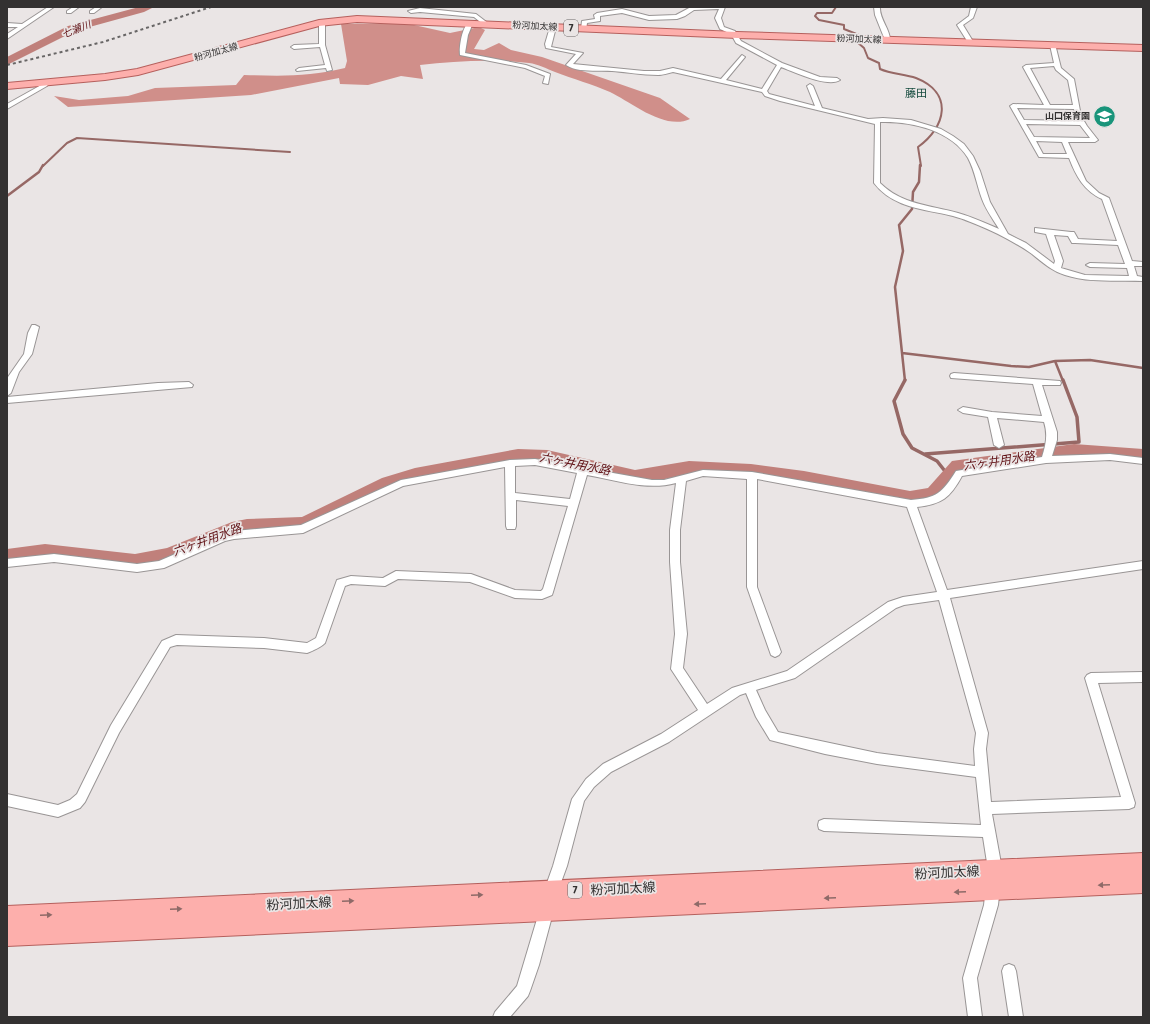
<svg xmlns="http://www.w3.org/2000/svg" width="1150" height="1024" viewBox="0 0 1150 1024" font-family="'Fira Sans','Noto Sans JP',sans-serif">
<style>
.forest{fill:#d08f8a}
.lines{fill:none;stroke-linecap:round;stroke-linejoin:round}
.stream-far2{stroke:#966865;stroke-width:2}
.stream-far1{stroke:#966865;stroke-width:2.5}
.stream{stroke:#966865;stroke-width:3.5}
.river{fill:#c0807b;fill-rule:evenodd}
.street-casing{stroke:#999595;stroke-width:2}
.primary-casing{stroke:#b5605d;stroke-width:2}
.street{fill:#fff;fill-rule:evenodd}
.primary{fill:#fdafac;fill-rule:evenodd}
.rail{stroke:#686666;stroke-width:2;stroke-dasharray:3 3;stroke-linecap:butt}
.oneway{fill:#8e6a68}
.labels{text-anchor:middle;stroke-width:3.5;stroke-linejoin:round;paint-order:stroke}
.far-street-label{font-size:9px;fill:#333131;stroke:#eae5e5}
.far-poi-label{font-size:9px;font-weight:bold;fill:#333131;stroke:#eae5e5;text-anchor:end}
.shield{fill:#eae5e5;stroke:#6a6767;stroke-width:1}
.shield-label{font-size:10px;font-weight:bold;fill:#333131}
.far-water-label{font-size:10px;font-style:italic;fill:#601115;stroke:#eae5e5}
.far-quarter-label{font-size:11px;fill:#144a3d;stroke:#eae5e5}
.water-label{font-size:12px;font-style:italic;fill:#601115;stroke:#eae5e5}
.near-street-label{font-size:13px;fill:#333131;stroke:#eae5e5}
</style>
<rect width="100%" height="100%" fill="#eae5e5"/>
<path class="forest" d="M405,23l45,10 29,-6 6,3 -11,19 10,1 15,-7 12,7 31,7 118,41 30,21c-25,12 -59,-17 -80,-27 -18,-8 -37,-13 -55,-20 -8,-3 -17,-8 -26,-9 -34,-4 -74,-2 -109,2l3,14 -22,-3 -33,9 -28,-1 -1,-6 -88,17 -183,12 -14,-11 25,4 49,-4 27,-8 81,-3 8,-10c37,1 65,2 101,-7l2,-7 -6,-37z"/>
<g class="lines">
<path class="stream-far2" d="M836,7l-4,6h-15l-2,3 4,4 25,5v4l15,6 -1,2
M858,40l-1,2 7,6 4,10 11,5 1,6c11,5 24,5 36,9 38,15 30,49 2,69l3,19
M43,166l24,-23 10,-5 213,14"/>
<path class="stream-far1" d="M7,196l32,-24 4,-7
M902,353l109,13 18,1 26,-6 35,-1 53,8
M1055,361l8,20
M905,381l-10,-94 8,-36 -4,-26 13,-16 1,-17 6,-10 1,-17"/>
<path class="stream" d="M905,380l-11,21 9,33 9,14 25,13 11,14
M925,454l154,-12 -2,-25 -14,-37"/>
<path class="river" d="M139,7h15l-10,5 -69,19 -68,34v-8l61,-31z
M1074,444l69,5v12l-69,-5 -109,16 -23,25 -13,5 -19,3 -106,-20 -53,-7 -62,-3 -54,9 -88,-22 -29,-1 -102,20 -20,7 -86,41 -7,2 -56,2 -11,3 -58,25 -43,9 -90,-10 -38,5v-16l38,-5 90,10 32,-6 65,-26 15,-3 55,-2 80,-39 33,-10 103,-19 29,1 88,20 54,-9 62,3 53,7 106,20 18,-3 24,-27z"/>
<defs>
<path id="street" d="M48,7h6l-47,32v-5l11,-7h-11v-4l15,1z
M73,7h6l-8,6h-4v-2z
M96,7h6l-8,6h-4v-2z
M691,7h34l-4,11 3,9 11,4 6,10 41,22 38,14 17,1 3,2c-12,8 -46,-8 -59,-13l-14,24 2,3 46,12 -8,-20 3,-2 3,2 9,22 46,11 15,-1 28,2 30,9 12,7 11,8 9,12 7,15 10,31 18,32 18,9 28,21 1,-3 -9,-27 -11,-2v-4l36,4h3l4,7 39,2 -15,-42c-18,-8 -26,-23 -33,-41l-30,-1 -29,-51 3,-2 31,1 -21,-38 3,-2 28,-2 -4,-18 5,-1 6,24 13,11 7,37 6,10 11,14 -3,2h-27l18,39 13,12 10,5 23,63 11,1v4h-9l3,10 6,1v4c-26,-1 -53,2 -78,-6 -13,-4 -23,-13 -33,-21 -11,-8 -23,-14 -34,-20 -15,-7 -30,-14 -45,-18 -29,-7 -60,-8 -79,-33l1,-59 -95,-23 -15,-5 -3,-4 -89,-20c-5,1 -10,3 -15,3 -16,0 -31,-3 -46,-4 -14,-1 -34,2 -46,-6l10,-11 -30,-6 -1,-4 5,-17 3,-2 3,2 -5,20 32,6 -10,11 71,7h16l13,-3 48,11 21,-24 3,2 -19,23 36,9 15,-24 -41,-22 -5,-9 -11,-5 -5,-11 4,-9 -25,1 -9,6 -8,3 -28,1 -27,-7 -22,3v5l-13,2 -1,7 -5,-1 1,-8 13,-2 -1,-4 3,-2 25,-4 27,7 27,-1zM1054,66l2,4 12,10 5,25h-23l-20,-37zM1017,108l57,1 4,12 -54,-1zM880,122c31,-1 71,8 88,36 7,13 9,28 14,41 4,11 11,20 17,30 -14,-6 -27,-12 -41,-16 -28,-8 -56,-8 -78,-30zM1026,124l54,1 10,13 -56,-1zM1036,141l26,1 5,12h-24zM1054,235l14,1 4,7h3l43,2 7,19 -35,-1 -4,2 4,2 37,1 2,8 -44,-1 -24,-7 2,-7z
M874,7h6c-1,12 11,23 10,34l-5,-1 -10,-25z
M971,7h6l-4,11 -10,7 11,18 -3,2 -2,-1 -12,-19 12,-9z
M420,8l56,6 13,10 -5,1 -10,-8 -54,-5 -9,1 -3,-2z
M322,21l3,2v22l7,25 -5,1 -1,-3 -29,3 -1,-1 3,-2 26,-3 -5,-18 -26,2 -3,-2 3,-2 25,-1v-21z
M470,21l3,2 -5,12 -3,18 61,12 24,9 -2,10 -5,-1 2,-7 -20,-8 -65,-13c-1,-8 2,-29 10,-34z
M45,81l5,1 -3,4 -40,23v-5l36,-20z
M32,325h3l4,2 -7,27 -13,18 -8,21 -4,3 1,-19 16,-23 4,-21z
M954,373l106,8 1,2 -1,2h-18l15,47v8l-5,16 58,-2 33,4v6l-33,-4 -64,3 -84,13c-12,22 -20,28 -45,31l30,83 196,-29v8l-193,29 38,135 -2,16 5,53 130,-5 -36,-119 2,-3 4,-2 52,-1v10l-45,1 37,120 -1,4 -5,2 -137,5 10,55 -4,36 -21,73 5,39h-14l-5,-39 21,-73 4,-36 -5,-32 -159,-6 -5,-2 -1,-4 1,-4 5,-2 157,6 -5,-48 -99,-13 -52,-10 -55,-14 -14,-23 -10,-24 -6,2 -71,47 -58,30 -17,15 -10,14 -17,65 -12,33 -5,2 -5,-2 -2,-5 10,-28 19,-67 14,-20 17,-15 58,-30 37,-24 -27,-41 4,-35 -5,-72v-32l6,-47c-29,8 -61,-3 -89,-8l-34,117 -1,3 -10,4 -27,-1 -45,-16 -72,-3 -13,7 -34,-2 -6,2 -20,57c-5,5 -11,7 -18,10l-43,-5 -87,-3 -7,2 -51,86 -34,69 -5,6 -22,9 -51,-11v-12l51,11 12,-5 7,-6 34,-69 51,-84 14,-6 88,3 43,5 9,-5 21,-58 14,-4 32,2 13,-7 75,3 44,16 26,1 2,-2 25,-83 -52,-6v26l-1,3h-8l-1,-3 -1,-59 -102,19 -100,47 -69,6 -9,2 -61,27 -27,4 -83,-10 -47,5v-8l47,-5 83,10 22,-3 63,-27 12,-3 67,-6 100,-45 109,-20 25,-1 117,21h12l39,-10 49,2 159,28c26,-2 31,-7 45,-29l86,-14c4,-13 6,-22 2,-35l-47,-4 7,27 -5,3 -5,-3 -6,-28 -25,-4 -5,-3 5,-3 29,5 50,4 -9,-32 -82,-6 -1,-2 1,-2zM535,465l42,8 -7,26 -55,-6v-27zM703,476l44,3v108l24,68 4,2 4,-2 2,-3 -24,-65v-108l150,28 30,85 -34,5 -15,5 -101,69 -55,17 -25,16 -24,-36 4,-34 -7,-72v-32l6,-49zM939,600l37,133 -2,16 1,17 -98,-13 -99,-21 -13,-22 -9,-20 39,-12 101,-70 8,-3z
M189,382l4,3 -1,2 -185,16v-6l151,-14z
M547,902l5,2 2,5 -15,56 -9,26 -2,5 -18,21h-17l2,-5 22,-26 23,-77 2,-5z
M1009,964l5,2 2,5 7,46h-14l-7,-46 2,-5z"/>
<path id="primary" d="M357,16l380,16 406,13v6l-406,-13 -380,-16 -38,4 -181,49 -33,5 -98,9v-6l98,-9 32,-5 182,-49z
M1143,853v40l-1136,53v-40z"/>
</defs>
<use href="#street" class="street-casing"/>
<use href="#primary" class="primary-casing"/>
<use href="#street" class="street"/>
<use href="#primary" class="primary"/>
<path class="rail" d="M7,65l96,-23 108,-35"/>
</g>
<defs><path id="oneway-solid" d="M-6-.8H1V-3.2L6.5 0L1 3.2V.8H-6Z"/></defs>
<g class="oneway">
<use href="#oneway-solid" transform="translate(1104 885) rotate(177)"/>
<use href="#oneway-solid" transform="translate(960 892) rotate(177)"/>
<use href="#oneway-solid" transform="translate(477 895) rotate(-3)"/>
<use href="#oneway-solid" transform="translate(830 898) rotate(177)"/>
<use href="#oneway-solid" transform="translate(348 901) rotate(-3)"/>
<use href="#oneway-solid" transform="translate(700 904) rotate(177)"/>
<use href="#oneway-solid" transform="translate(176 909) rotate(-3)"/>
<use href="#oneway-solid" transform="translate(46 915) rotate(-3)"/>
</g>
<defs>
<symbol id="school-disc" viewBox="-11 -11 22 22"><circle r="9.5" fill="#19947a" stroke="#eae5e5"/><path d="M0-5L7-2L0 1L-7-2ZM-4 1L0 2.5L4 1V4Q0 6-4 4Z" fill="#fff"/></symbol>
</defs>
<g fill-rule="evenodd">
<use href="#school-disc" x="1092" y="104" width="25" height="25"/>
</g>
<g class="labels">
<g class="far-street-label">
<text transform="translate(535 26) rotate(3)" y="3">粉河加太線</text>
<text transform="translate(859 39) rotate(2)" y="3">粉河加太線</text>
<text transform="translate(216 52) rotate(-16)" y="3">粉河加太線</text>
</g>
<g class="far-poi-label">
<text x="1090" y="119">山口保育園</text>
</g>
<g class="shield">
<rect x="564" y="20" width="14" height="16" rx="3"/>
<rect x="568" y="882" width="14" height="16" rx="3"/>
</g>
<g class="shield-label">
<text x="571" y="32">7</text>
<text x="575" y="894">7</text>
</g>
<g class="far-water-label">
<text transform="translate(76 29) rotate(-22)" y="4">七瀬川</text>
</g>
<g class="far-quarter-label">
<text x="916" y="97">藤田</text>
</g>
<g class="water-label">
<text transform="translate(999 461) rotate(-8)" y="4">六ヶ井用水路</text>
<text transform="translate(575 464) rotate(11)" y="4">六ヶ井用水路</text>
<text transform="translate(207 540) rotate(-20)" y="4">六ヶ井用水路</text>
</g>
<g class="near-street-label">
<text transform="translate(947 872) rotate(-3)" y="5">粉河加太線</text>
<text transform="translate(623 888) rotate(-3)" y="5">粉河加太線</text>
<text transform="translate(299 903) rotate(-3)" y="5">粉河加太線</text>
</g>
</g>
<rect width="1150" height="1024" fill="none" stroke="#333131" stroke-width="16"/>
</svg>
